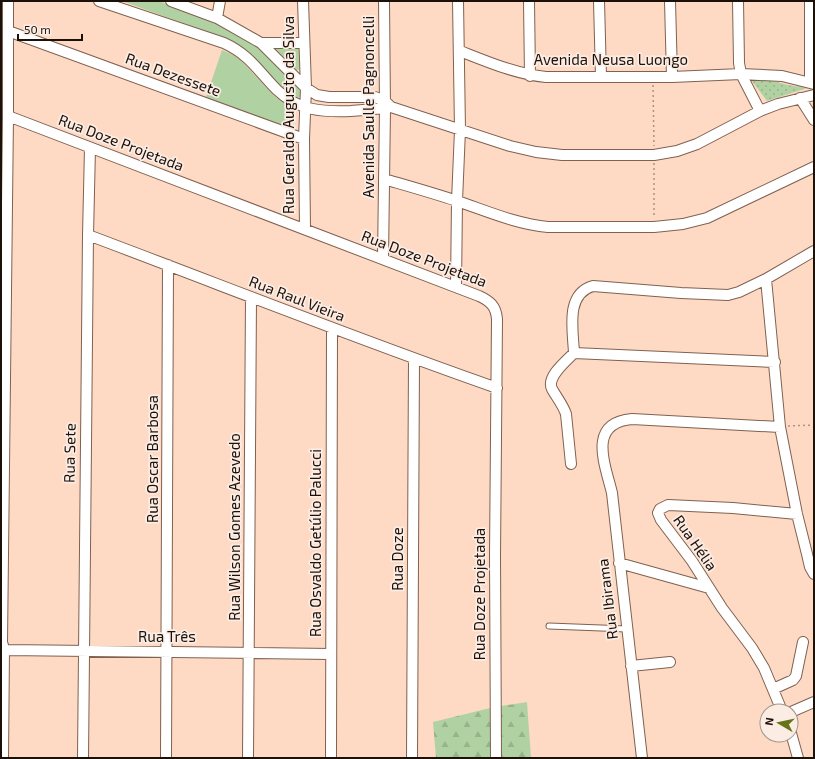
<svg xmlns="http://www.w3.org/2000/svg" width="815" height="759" viewBox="0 0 815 759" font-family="'Exo 2',sans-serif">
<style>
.grass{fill:#b0d2a2}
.forest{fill:url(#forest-firs)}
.park{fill:url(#park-dots)}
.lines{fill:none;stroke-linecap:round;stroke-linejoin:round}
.service-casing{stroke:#80614f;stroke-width:7}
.minor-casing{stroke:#80614f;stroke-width:12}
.path{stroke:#ad9282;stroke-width:1.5;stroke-dasharray:2 3;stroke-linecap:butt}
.service{stroke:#fff;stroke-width:5}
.minor{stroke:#fff;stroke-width:10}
.labels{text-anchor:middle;stroke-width:3.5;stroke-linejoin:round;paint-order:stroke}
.street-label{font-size:15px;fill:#1c1109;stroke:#fbece4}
</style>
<defs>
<pattern id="forest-firs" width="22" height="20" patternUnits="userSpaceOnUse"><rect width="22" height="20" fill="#b0d2a2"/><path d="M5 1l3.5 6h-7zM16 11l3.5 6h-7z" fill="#97b38a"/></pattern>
<pattern id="park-dots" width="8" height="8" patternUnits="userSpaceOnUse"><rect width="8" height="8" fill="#b0d2a2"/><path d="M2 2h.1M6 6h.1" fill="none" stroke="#97b38a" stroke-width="1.8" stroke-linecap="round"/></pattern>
</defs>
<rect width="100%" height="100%" fill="#fedac5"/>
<path class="grass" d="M122,1h37l55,21 45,24 42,44v6l-3,2h-4l-84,-65z
M275,47h23l1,2 1,20 -5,2 -21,-21z
M222,50c3,2 8,3 11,5 15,9 30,32 44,43 5,4 12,7 15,12 6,12 -7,15 -16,15l-70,-28z"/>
<path class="forest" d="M527,702l4,56h-95l-3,-36 61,-15z"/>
<path class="park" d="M752,81h21l15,4 19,3 -40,13z"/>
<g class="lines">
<defs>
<path id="service" d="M549,626l78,3"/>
<path id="minor" d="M99,1l125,42c26,12 34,28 53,47 22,21 45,22 74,21 14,-1 27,-2 40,-4
M171,1l46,17 44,25 45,45 11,7 12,2h46l10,4 6,6 119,39 26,6 26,3h92l23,-4 20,-7 63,-33 18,-7 36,-9
M303,1l3,87 -2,51 1,90
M529,1l1,75
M599,1l2,76
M670,1l2,76
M738,1l1,62 2,11 19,37
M810,1v81
M217,18l3,-17
M8,31l296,108
M261,43h43
M460,51c28,11 56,23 86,26h126l69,-3 41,2 32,8
M800,98l14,22
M8,116l471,180c11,5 17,10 18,23l-2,237 1,202
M384,179c24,7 49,14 73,22 30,10 59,23 91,26h106l29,-3 24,-6 107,-51
M88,235c136,51 271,105 409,153
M383,259l2,-151 -1,-107
M766,279l14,148 17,87 10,40 3,13 4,7
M456,287l1,-86 3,-71 -2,-129
M574,353l201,9
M571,464l-5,-50c-3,-9 -9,-16 -14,-25 -6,-12 14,-28 22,-36 -1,-23 -9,-59 19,-67l88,7 47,2 11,-3 27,-13 48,-28
M619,563l90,25
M4,649l3,1 324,4
M631,666l39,-4
M773,689l20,-9 3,-4 7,-34
M782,711l-18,-43 -12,-20 -30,-40 -30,-47 -31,-41 -3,-7 2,-4 8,-4 65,3 64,6
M791,712l23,-10
M791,733l7,25
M3,758l1,-109 -2,-7 6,-526v-115
M83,758l5,-523 2,-87
M166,758l2,-493
M248,758l3,-461
M331,758l1,-429
M412,758l2,-399
M642,758l-30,-265c-7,-29 -25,-70 20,-74l148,8"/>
</defs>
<use href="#service" class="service-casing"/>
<use href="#minor" class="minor-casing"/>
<path class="path" d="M653,85l1,61
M654,163v55
M788,426l26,-1"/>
<use href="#service" class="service"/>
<use href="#minor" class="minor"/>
</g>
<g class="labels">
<g class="street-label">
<text x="611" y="65">Avenida Neusa Luongo</text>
<text transform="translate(173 75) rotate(20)" y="5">Rua Dezessete</text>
<text transform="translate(369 107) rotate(-90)" y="5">Avenida Saulle Pagnoncelli</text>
<text transform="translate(289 115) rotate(-90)" y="5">Rua Geraldo Augusto da Silva</text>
<text transform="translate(121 143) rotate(21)" y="5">Rua Doze Projetada</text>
<text transform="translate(424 259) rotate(21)" y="5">Rua Doze Projetada</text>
<text transform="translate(297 299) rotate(21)" y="5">Rua Raul Vieira</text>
<text transform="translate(70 453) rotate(-89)" y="5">Rua Sete</text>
<text transform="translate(153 459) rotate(-90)" y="5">Rua Oscar Barbosa</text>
<text transform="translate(235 527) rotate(-90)" y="5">Rua Wilson Gomes Azevedo</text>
<text transform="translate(316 543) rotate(-90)" y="5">Rua Osvaldo Getúlio Palucci</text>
<text transform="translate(695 543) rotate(55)" y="5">Rua Hélia</text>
<text transform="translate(398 559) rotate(-90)" y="5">Rua Doze</text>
<text transform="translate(480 594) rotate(-90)" y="5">Rua Doze Projetada</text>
<text transform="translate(608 599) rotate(-97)" y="5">Rua Ibirama</text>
<text x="167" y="642">Rua Três</text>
</g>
</g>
<rect width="815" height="759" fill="none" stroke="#1c1109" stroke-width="4"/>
<g transform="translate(779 723) rotate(279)"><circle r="19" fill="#fbece4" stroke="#a2948c"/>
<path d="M0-3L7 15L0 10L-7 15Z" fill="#68721b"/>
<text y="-6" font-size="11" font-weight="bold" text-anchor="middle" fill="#1c1109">N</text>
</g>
<path d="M18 34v6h64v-6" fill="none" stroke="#1c1109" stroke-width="2"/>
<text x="24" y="34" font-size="12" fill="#1c1109" stroke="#fbece4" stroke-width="3" paint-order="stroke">50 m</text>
</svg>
